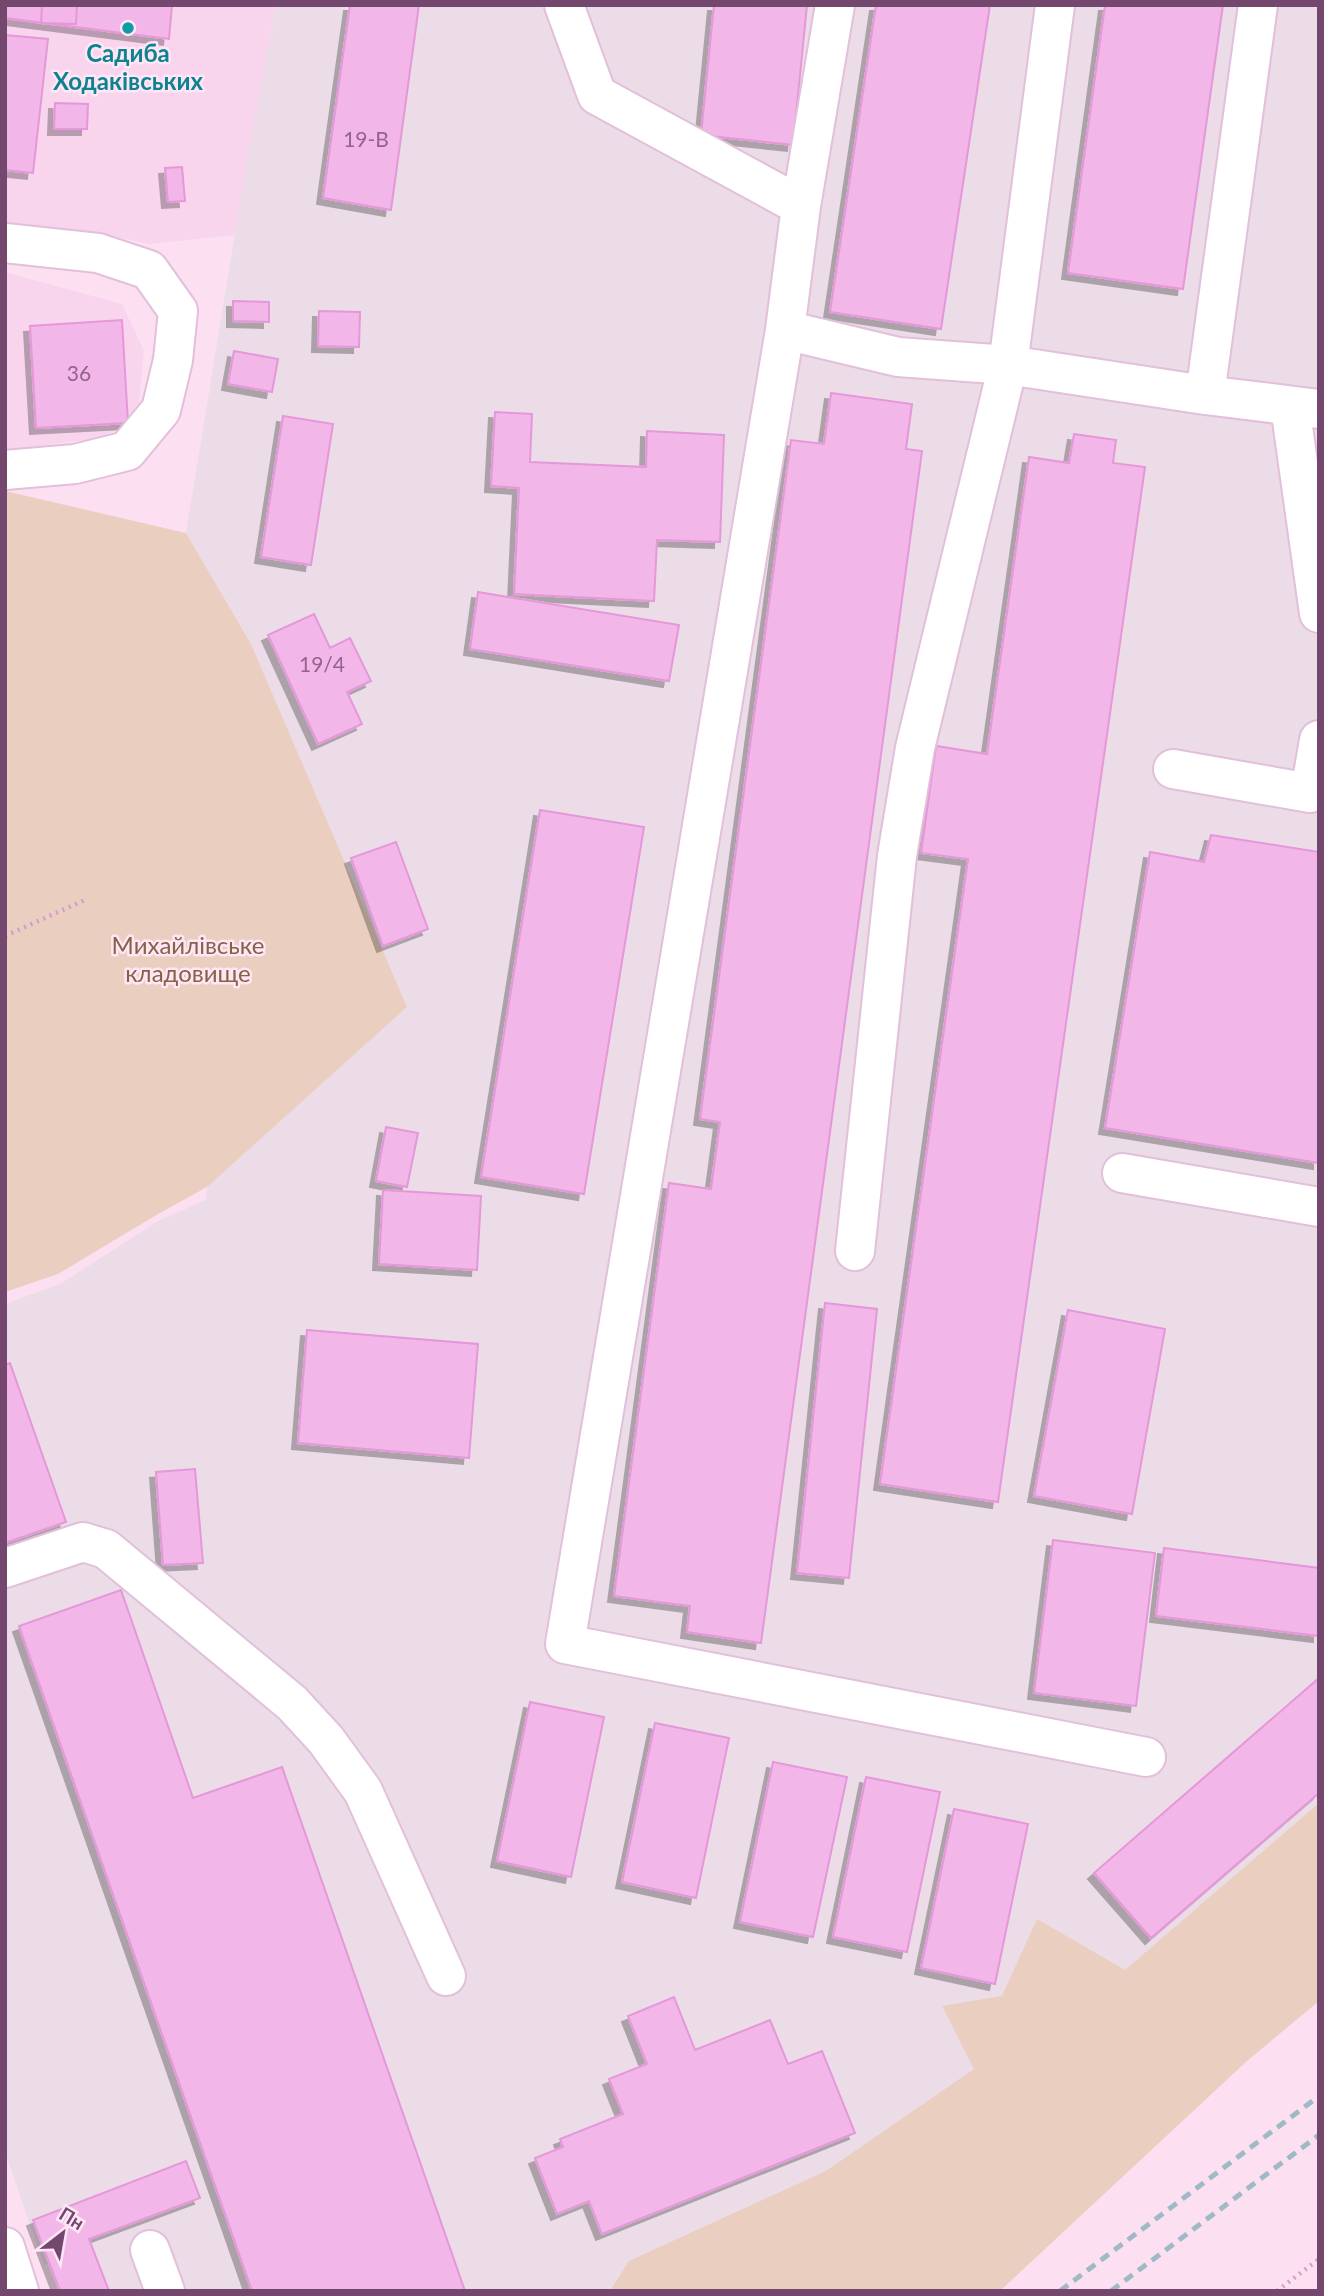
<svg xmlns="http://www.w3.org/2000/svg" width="1324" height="2296" viewBox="0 0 1324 2296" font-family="Lato,sans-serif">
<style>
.residential{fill:#f9d4ed}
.industrial{fill:#ebdce7}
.green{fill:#eacebf}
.building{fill:#f2b7e8;stroke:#e597d9;stroke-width:2;filter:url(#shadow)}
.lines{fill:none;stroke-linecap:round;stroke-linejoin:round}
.minor-casing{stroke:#e2bfda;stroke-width:42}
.path{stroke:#d69bcd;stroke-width:4.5;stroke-dasharray:2 5;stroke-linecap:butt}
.minor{stroke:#fff;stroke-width:38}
.rail{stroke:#9fb9c5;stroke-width:5;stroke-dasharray:10 7;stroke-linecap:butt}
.culture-dot{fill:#0f9aa8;stroke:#ffe6f6;stroke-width:2.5}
.labels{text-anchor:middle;stroke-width:5;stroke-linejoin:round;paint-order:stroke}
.number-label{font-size:21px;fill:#93638c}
.culture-label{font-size:24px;font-weight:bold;fill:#0d838f;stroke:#ffe6f6}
.park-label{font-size:24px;fill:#856344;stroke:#ffe6f6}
</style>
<defs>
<filter id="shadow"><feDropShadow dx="-6" dy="6" stdDeviation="0" flood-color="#0004"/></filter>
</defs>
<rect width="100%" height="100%" fill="#fce0f2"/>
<path class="residential" d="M5,5h271l-41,230 -86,9 -57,-12 -87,-6z
M5,272l117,32 22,47 -7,71 -42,17 -90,11z"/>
<path class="industrial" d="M276,5h1043v1882l-530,404h-729l-11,-28 -5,2 -39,-113v-848l55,-20 100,-64 46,-20 1,-13 200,-180 -156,-363 -65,-111 60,-367z"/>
<path class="green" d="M5,491l181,42 65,111 156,363 -200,180 -49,27 -100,60 -53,18z
M1319,1803v198l-72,60 -247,230h-390l19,-30 197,-90 148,-102 -32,-63 60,-10 35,-77 88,51z"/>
<path class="building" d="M5,5h167l-3,34 -164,-21z
M42,5h35l-1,19 -35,-1z
M350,5h69l-28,205 -68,-12z
M714,5h93l-14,140 -92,-10z
M876,5h114l-49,324 -111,-17z
M1105,5h118l-40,284 -115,-16z
M5,35l43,4 -15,134 -28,-3z
M55,103l33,1 -1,25h-33z
M182,167l3,34 -17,1 -3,-34z
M233,301l36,1v20l-36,-1z
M319,311l41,1 -1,35 -41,-1z
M122,320l6,103 -92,5 -6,-102z
M234,351l44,8 -6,33 -44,-8z
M831,393l81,11 -6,45 16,2 -161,1192 -74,-11 3,-26 -76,-10 55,-413 42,6 9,-67 -20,-3 91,-679 33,4z
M495,412l37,2 -2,48 116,5 1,-36 77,4 -4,107 -63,-2 -3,61 -140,-7 5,-106 -28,-2z
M283,416l50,8 -22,141 -50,-8z
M1074,434l42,6 -3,23 32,4 -147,1035 -118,-18 88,-625 -47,-6 15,-107 51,8 42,-297 40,6z
M478,592l201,33 -10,56 -199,-32z
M314,614l16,34 20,-10 21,43 -24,11 15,32 -44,20 -50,-109z
M540,810l104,17 -60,367 -103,-17z
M1211,835l108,17v311l-214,-35 45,-276 54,10z
M396,842l32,87 -45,17 -32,-88z
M386,1127l32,6 -11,54 -31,-6z
M383,1190l98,6 -4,74 -98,-6z
M825,1303l52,6 -28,269 -52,-5z
M1068,1310l97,19 -33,185 -98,-18z
M307,1330l171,14 -9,114 -171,-15z
M10,1363l56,159 -61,21v-178z
M195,1469l8,94 -40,2 -7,-93z
M1053,1540l102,13 -19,153 -102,-13z
M1164,1548l155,20v68l-163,-20z
M121,1590l72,208 89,-31 183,524h-213l-233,-665z
M1319,1678v115l-168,145 -57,-65z
M530,1702l74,15 -33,160 -74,-16z
M655,1723l74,15 -33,160 -74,-16z
M773,1762l74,15 -34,160 -73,-15z
M866,1777l74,15 -33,160 -74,-15z
M954,1809l74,15 -33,160 -74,-16z
M674,1997l21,53 75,-30 18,44 34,-13 33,82 -253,101 -13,-33 -32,13 -22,-56 28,-11 -3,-8 63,-25 -14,-35 38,-15 -19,-48z
M186,2161l14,37 -111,41 20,52h-49l-27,-71z"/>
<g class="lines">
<defs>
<path id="minor" d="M564,5l33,90 204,111
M835,5l-34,201 -16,124 -220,1314 581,113
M5,243l93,10 51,17 29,41 -5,49 -12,50 -34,41 -52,13 -70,6
M785,330l113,27 110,8 197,30 114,14
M1205,395l53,-390
M1290,406l29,207
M1173,769l137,24 9,-53
M1122,1173l197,34
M855,1251l42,-395 18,-108 93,-383 47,-360
M5,1568l78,-26 23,7 186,154 34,37 37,51 83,185
M5,2247l14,44
M150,2250l15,41"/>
</defs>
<use href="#minor" class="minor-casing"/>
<path class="path" d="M5,936l80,-36
M1277,2291l42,-32"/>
<use href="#minor" class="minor"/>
<path class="rail" d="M1060,2291l259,-195
M1111,2291l208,-156"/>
</g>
<circle class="culture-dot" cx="128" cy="28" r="7"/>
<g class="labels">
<g class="number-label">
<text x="366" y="147">19-В</text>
<text x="79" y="381">36</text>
<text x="322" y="672">19/4</text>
</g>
<g class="culture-label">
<text x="128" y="62">Садиба<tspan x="128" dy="28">Ходаківських</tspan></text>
</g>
<g class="park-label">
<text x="188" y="954">Михайлівське<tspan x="188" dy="28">кладовище</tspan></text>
</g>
</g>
<rect width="1324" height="2296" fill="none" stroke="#73476e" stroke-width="14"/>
<g transform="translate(63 2233) rotate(31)" stroke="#ffe6f6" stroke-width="5" paint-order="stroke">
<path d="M0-5L12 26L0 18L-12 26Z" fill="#73476e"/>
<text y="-10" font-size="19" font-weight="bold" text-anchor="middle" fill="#73476e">Пн</text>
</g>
</svg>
